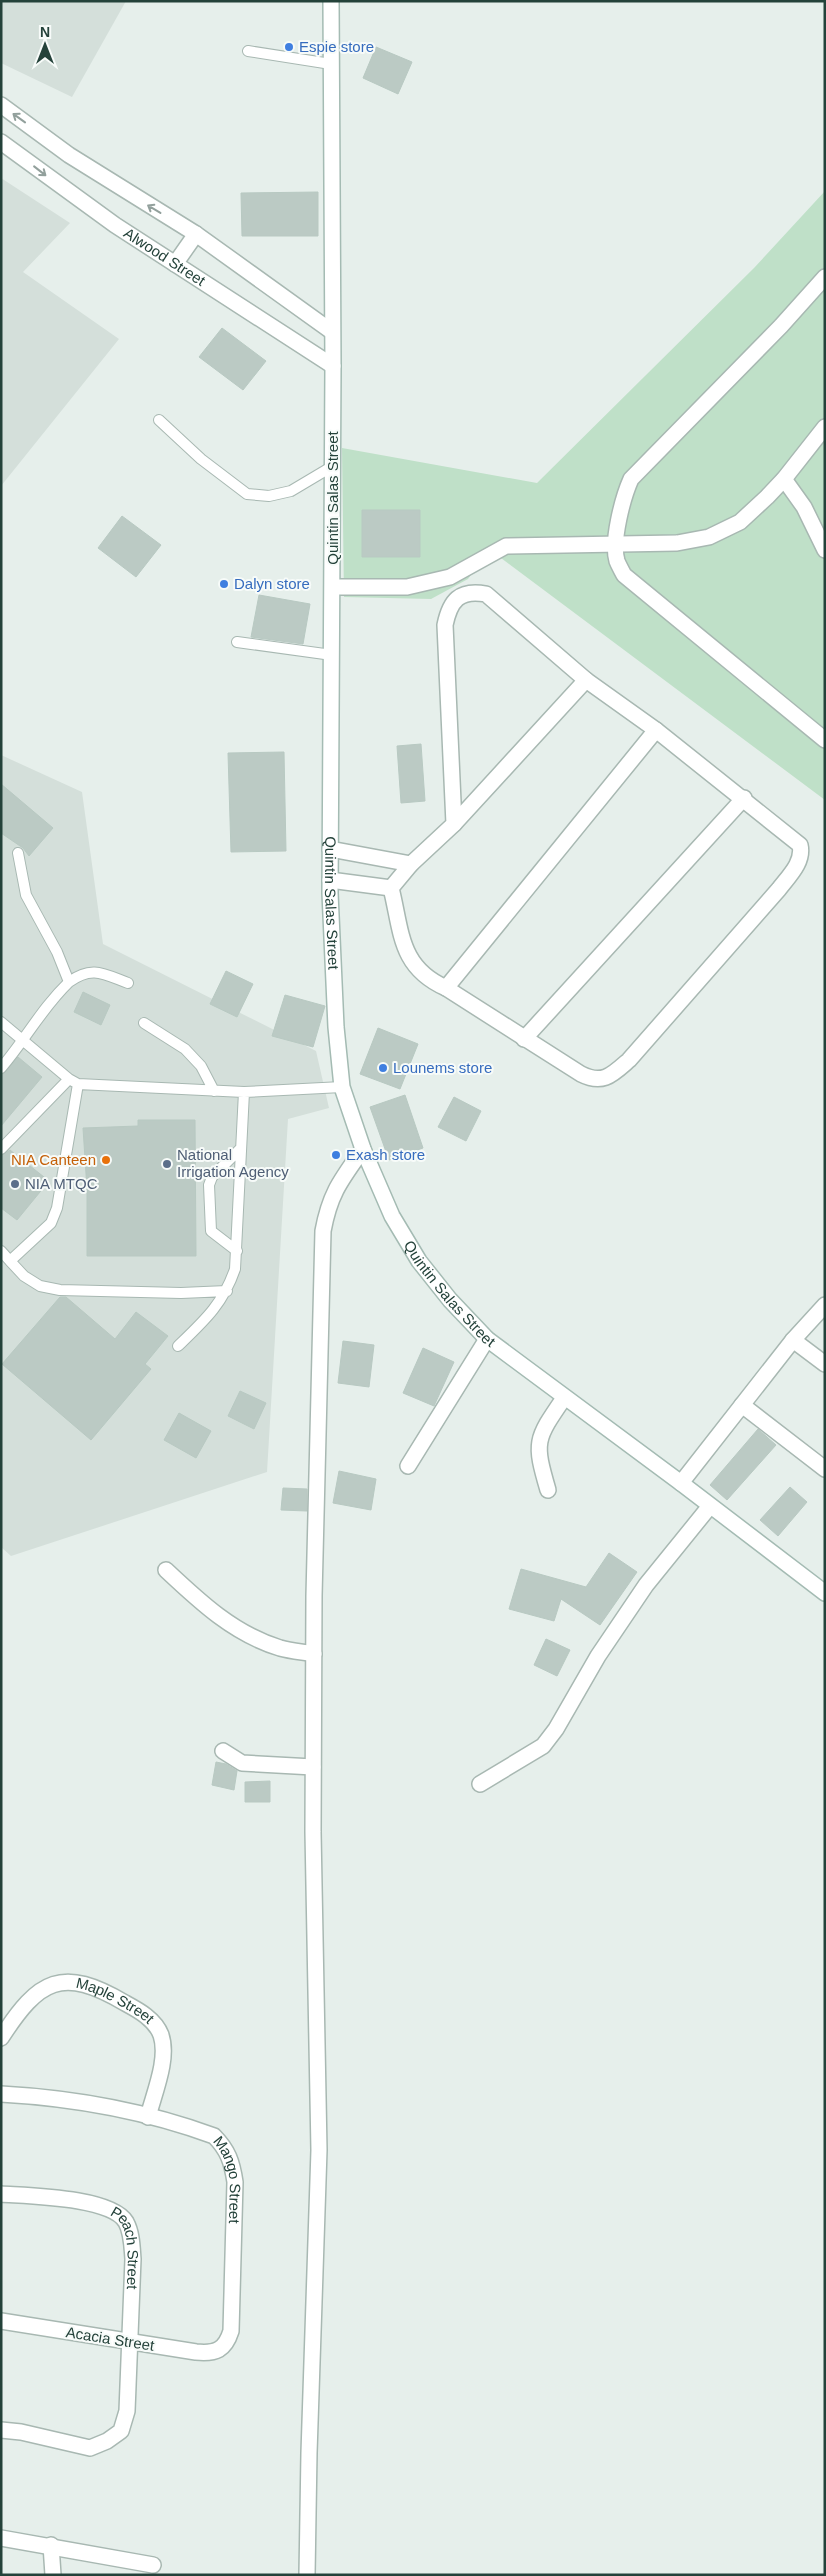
<svg xmlns="http://www.w3.org/2000/svg" width="826" height="2576" viewBox="0 0 826 2576" font-family="Helvetica,sans-serif">
<style>
.built{fill:#d4dfda}
.green{fill:#bfe0c8}
.building{fill:#bbcac4;stroke:#b8c9c2}
.lines{fill:none;stroke-linecap:round;stroke-linejoin:round}
.service-casing{stroke:#a8b8b2;stroke-width:12}
.minor-casing{stroke:#a8b8b2;stroke-width:18}
.tertiary-casing{stroke:#a8b8b2;stroke-width:18}
.secondary-casing{stroke:#a4bbb3;stroke-width:18}
.service{stroke:#fff;stroke-width:10}
.minor{stroke:#fff;stroke-width:15}
.tertiary{stroke:#fff;stroke-width:15}
.secondary{stroke:#fff;stroke-width:15}
.oneway{stroke:#92a09c}
.shop-dot{fill:#3f7fe0;stroke:#f7fbf9;stroke-width:2}
.food-dot{fill:#e8710a;stroke:#f7fbf9;stroke-width:2}
.service-dot{fill:#5c6f8a;stroke:#f7fbf9;stroke-width:2}
.labels{text-anchor:middle;stroke-width:4;stroke-linejoin:round;paint-order:stroke}
.shop-label{font-size:15px;fill:#366cbe;stroke:#f7fbf9;text-anchor:start}
.street-label{font-size:15px;fill:#24423a;stroke:#f7fbf9}
.service-label{font-size:15px;fill:#4e5e75;stroke:#f7fbf9;text-anchor:start}
.food-label{font-size:15px;fill:#c56008;stroke:#f7fbf9;text-anchor:end}
</style>
<rect width="100%" height="100%" fill="#e6efeb"/>
<path class="built" d="M1,1h125l-54,96 -71,-34z
M1,178l69,45 -47,49 96,67 -118,147z
M1,755l81,37 21,152 213,107 13,57 -41,11 -21,353 -256,84 -10,-9z"/>
<path class="green" d="M825,191v609l-336,-251 -21,30 -37,20 -87,-2 -2,-149 195,35 217,-215z"/>
<path class="building" d="M376,47l36,15 -14,32 -35,-16z
M318,192v44h-76l-1,-43z
M222,328l44,33 -23,29 -44,-33z
M362,510h58v47h-58z
M122,516l39,29 -25,32 -38,-29z
M259,595l51,9 -7,40 -52,-7z
M421,744l4,57 -24,2 -4,-57z
M284,752l2,99 -55,1 -3,-99z
M1,784l52,44 -24,28 -6,-8 -22,-15z
M226,971l27,13 -16,33 -27,-13z
M83,992l27,13 -9,20 -27,-13z
M285,995l40,11 -12,41 -41,-11z
M378,1028l40,16 -18,45 -40,-15z
M18,1057l24,20 -41,49v-50z
M405,1095l18,53 -34,12 -19,-53z
M454,1097l27,14 -15,30 -28,-14z
M138,1120h57l1,136h-109v-67l-4,-61 55,-2z
M10,1150l39,31 -32,39 -16,-12v-52z
M60,1297h6l49,42 21,-27 32,24 -23,28 6,5 -60,71 -89,-76z
M343,1341l31,4 -5,42 -31,-4z
M423,1348l31,14 -20,44 -31,-13z
M240,1391l26,12 -12,26 -26,-13z
M179,1413l32,18 -15,27 -32,-18z
M758,1429l18,16 -49,55 -17,-15z
M339,1471l37,8 -5,31 -38,-7z
M790,1487l17,15 -29,34 -18,-16z
M283,1488l24,1v22l-26,-1z
M609,1553l28,19 -37,53 -39,-26 -7,22 -45,-12 12,-40 65,18z
M546,1639l24,11 -13,26 -23,-11z
M216,1762l10,2 11,7 -3,19 -22,-5z
M270,1781v21h-25v-20z"/>
<g class="lines">
<defs>
<path id="service" d="M248,51l83,13
M159,420l42,39 46,35 22,2 22,-5 42,-25
M237,642l95,13
M69,982c23,-17 35,-8 59,1
M1,1022l68,57 9,5 166,8 98,-5
M144,1023l41,26 16,17 13,25
M1,1068c25,-29 40,-59 68,-86l-12,-30 -31,-57 -8,-42
M1,1149l68,-70
M1,1251l9,10 41,-38 6,-15 21,-124
M237,1251l-26,-20 -2,-46 3,-8 29,-29
M10,1261l14,15 16,10 20,4 121,3 46,-2
M178,1346c26,-25 45,-42 57,-77l9,-177"/>
<g id="minor">
<path d="M1,105l68,50 127,79 135,97"/>
<path id="s1" d="M1,142l114,83 218,141"/>
<path d="M175,264l21,-30"/>
<path d="M825,277l-44,49 -150,153c-8,18 -20,62 -14,82 2,5 5,10 7,14l201,165"/>
<path d="M784,479l20,28 21,43"/>
<path d="M333,587h74l43,-10 56,-31 171,-3 32,-6 31,-15 27,-25 17,-18 41,-52"/>
<path d="M586,680l-100,-86c-27,-5 -36,7 -41,31l9,199 -43,40 -20,24c11,44 8,79 55,100l210,-258"/>
<path d="M330,849l81,15"/>
<path d="M330,880l61,8"/>
<path d="M446,988l135,86c22,11 31,1 48,-14l150,-171c10,-13 25,-27 21,-44l-144,-115 -70,-50 -132,144"/>
<path d="M524,1039l220,-241"/>
<path d="M793,1340l32,24"/>
<path d="M742,1405l83,64"/>
<path d="M408,1466l79,-127"/>
<path d="M681,1483l112,-143 32,-35"/>
<path d="M548,1490c-14,-48 -13,-50 16,-92"/>
<path d="M166,1570c34,32 68,64 114,78 11,3 23,4 34,6"/>
<path d="M223,1751l19,12 71,4"/>
<path d="M480,1784l63,-38 13,-17 42,-73 48,-71 64,-79"/>
<path id="s2" d="M1,2038c38,-59 61,-72 124,-35 13,7 30,16 36,32 8,24 -7,58 -13,82"/>
<path id="s3" d="M1,2094c72,4 145,17 213,42 14,14 18,26 21,46l-4,149c-6,19 -15,23 -35,21l-195,-31"/>
<path id="s4" d="M1,2194c27,2 110,3 125,28 6,11 6,25 7,37l-6,152 -6,20 -14,10 -17,7 -69,-16 -20,-2"/>
<path d="M1,2538l152,27"/>
<path d="M51,2545l2,30"/>
</g>
<path id="tertiary" d="M307,2575l2,-122 10,-303 -6,-318 1,-236 9,-365c7,-38 18,-51 40,-82"/>
<g id="secondary">
<path id="s5" d="M331,1l2,365 -3,527 6,134 6,60 21,62 29,67 27,45 31,39 37,39 194,144 144,110"/>
</g>
</defs>
<use href="#service" class="service-casing"/>
<use href="#minor" class="minor-casing"/>
<use href="#tertiary" class="tertiary-casing"/>
<use href="#secondary" class="secondary-casing"/>
<use href="#service" class="service"/>
<use href="#minor" class="minor"/>
<use href="#tertiary" class="tertiary"/>
<use href="#secondary" class="secondary"/>
</g>
<defs><path id="oneway-shaft" d="M-6 0H5M1.5-3L5.5 0L1.5 3" fill="none" stroke-width="1.6" stroke-linecap="round" stroke-linejoin="round" transform="scale(1.25)"/></defs>
<g class="oneway">
<use href="#oneway-shaft" transform="translate(19 118) rotate(-144)"/>
<use href="#oneway-shaft" transform="translate(40 171) rotate(38)"/>
<use href="#oneway-shaft" transform="translate(154 209) rotate(-149)"/>
</g>
<g class="shop-dot">
<circle cx="289" cy="47" r="5"/>
<circle cx="224" cy="584" r="5"/>
<circle cx="383" cy="1068" r="5"/>
<circle cx="336" cy="1155" r="5"/>
</g>
<circle class="food-dot" cx="106" cy="1160" r="5"/>
<g class="service-dot">
<circle cx="167" cy="1164" r="5"/>
<circle cx="15" cy="1184" r="5"/>
</g>
<g class="labels">
<g class="shop-label">
<text x="299" y="52">Espie store</text>
<text x="234" y="589">Dalyn store</text>
<text x="393" y="1073">Lounems store</text>
<text x="346" y="1160">Exash store</text>
</g>
<g class="street-label">
<text dy="5" stroke="none"><textPath href="#s1" startOffset="200">Alwood Street</textPath></text>
<text transform="translate(333 498) rotate(-90)" y="5">Quintin Salas Street</text>
<text dy="5" stroke="none"><textPath href="#s5" startOffset="902">Quintin Salas Street</textPath></text>
<text dy="5" stroke="none"><textPath href="#s5" startOffset="1322">Quintin Salas Street</textPath></text>
<text dy="5" stroke="none"><textPath href="#s2" startOffset="142">Maple Street</textPath></text>
<text dy="5" stroke="none"><textPath href="#s3" startOffset="266">Mango Street</textPath></text>
<text dy="5" stroke="none"><textPath href="#s4" startOffset="156">Peach Street</textPath></text>
<text transform="translate(110 2339) rotate(9)" y="5">Acacia Street</text>
</g>
<g class="service-label">
<text x="177" y="1160">National<tspan x="177" dy="17">Irrigation Agency</tspan></text>
<text x="25" y="1189">NIA MTQC</text>
</g>
<g class="food-label">
<text x="96" y="1165">NIA Canteen</text>
</g>
</g>
<rect width="826" height="2576" fill="none" stroke="#24423a" stroke-width="5"/>
<g transform="translate(45 45)" stroke="#f7fbf9" stroke-width="4" paint-order="stroke">
<path d="M0-4L9 19L0 12L-9 19Z" fill="#24423a"/>
<text y="-8" font-size="14" font-weight="bold" text-anchor="middle" fill="#24423a">N</text>
</g>
</svg>
